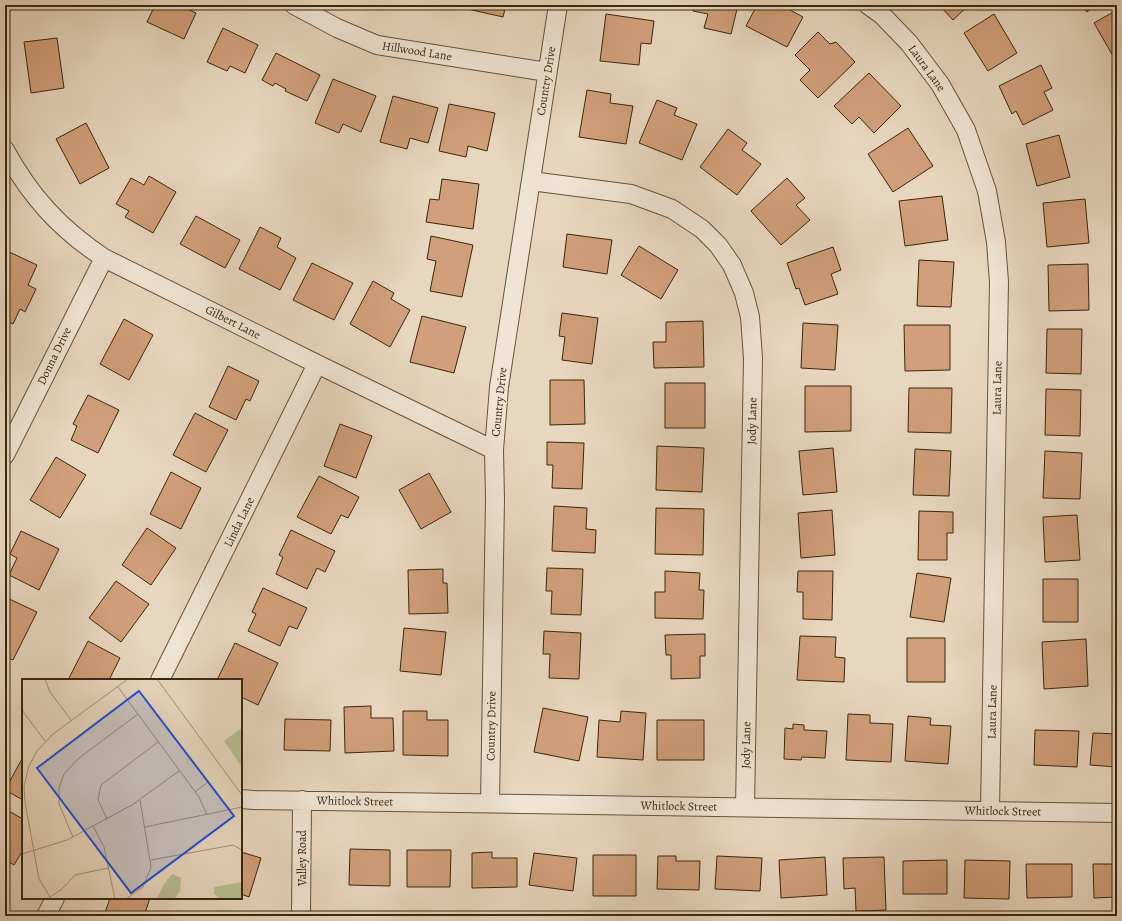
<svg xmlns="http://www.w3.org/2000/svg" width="1122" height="921" viewBox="0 0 1122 921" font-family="Alegreya,serif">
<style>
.building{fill:#d19f7b;stroke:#3a280d}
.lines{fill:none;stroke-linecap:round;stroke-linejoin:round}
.street-casing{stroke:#66543a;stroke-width:20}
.street{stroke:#f0e5d5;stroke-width:18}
.labels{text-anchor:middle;stroke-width:3;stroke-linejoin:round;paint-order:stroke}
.street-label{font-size:12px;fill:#3a280d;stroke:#f0e5d5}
.inset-road{fill:none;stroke:#a29178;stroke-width:1}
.view{fill:#1d4ed8;fill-opacity:0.15;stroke:#1d4ed8;stroke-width:2}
.inset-edge{fill:none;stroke:#3a280d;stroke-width:2}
</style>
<rect width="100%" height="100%" fill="#e8d7bf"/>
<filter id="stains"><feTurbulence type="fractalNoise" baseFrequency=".005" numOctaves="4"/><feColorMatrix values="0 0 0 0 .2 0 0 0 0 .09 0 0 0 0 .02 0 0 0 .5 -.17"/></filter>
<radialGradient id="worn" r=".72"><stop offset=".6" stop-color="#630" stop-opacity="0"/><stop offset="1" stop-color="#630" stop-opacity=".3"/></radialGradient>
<path class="building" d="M155,5h24l17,8 -12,26 -37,-17z
M460,5h46l-3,12 -44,-10z
M694,5h44l-7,29 -27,-6 4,-14 -15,-3z
M757,5h24l22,12 -16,30 -41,-21z
M939,5h30l-16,15z
M1081,5h14l-8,7z
M1117,10v53l-23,-40z
M606,14l48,7 -3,23 -10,-1 -2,22 -39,-4z
M994,14l23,39 -29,18 -24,-38z
M223,28l35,17 -13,28 -15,-7 -3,5 -20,-9z
M818,32l12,12 6,-2 19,20 -37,36 -18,-18 10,-10 -15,-15z
M57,38l7,50 -33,5 -7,-51z
M276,53l44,22 -13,26 -22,-10 1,-2 -11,-6 -2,3 -11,-6z
M1041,65l11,23 -8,4 9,18 -30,15 -7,-14 -4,3 -13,-28z
M869,73l32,33 -27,27 -15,-16 -7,7 -18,-18z
M333,79l43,17 -15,36 -18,-8 -4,9 -24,-10z
M587,90l24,4 -1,9 23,3 -7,38 -47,-7z
M393,96l45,12 -10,35 -18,-5 -3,11 -27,-7z
M657,100l20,8 -3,7 23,9 -15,36 -43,-17z
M449,104l46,9 -8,38 -19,-5 -2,11 -27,-6z
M86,123l23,45 -29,16 -24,-45z
M908,128l25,38 -40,26 -25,-38z
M728,129l19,14 -5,7 19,14 -24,31 -37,-28z
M1059,135l11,42 -33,9 -11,-42z
M149,176l27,16 -23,41 -28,-16 4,-6 -13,-7 15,-26 13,7z
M787,178l18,20 -9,7 14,15 -29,25 -30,-34z
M442,179l37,5 -6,45 -47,-7 4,-23 9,1z
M942,196l6,44 -43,6 -6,-45z
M1085,199l4,44 -42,4 -4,-44z
M196,216l44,24 -15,28 -45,-24z
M260,227l21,11 -4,9 19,11 -16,32 -41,-21z
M567,234l45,6 -5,34 -44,-7z
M431,236l42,9 -11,52 -32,-6 6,-30 -9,-2z
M639,246l39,24 -17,29 -40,-24z
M833,247l8,23 -10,4 7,20 -33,11 -6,-17 -3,1 -9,-26z
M7,251l30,14 -9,20 8,4 -11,23 -5,-3 -7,15 -8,-4v-66z
M919,260l35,2 -3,45 -34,-1z
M312,263l41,20 -19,37 -41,-20z
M1088,264l1,46 -40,1 -1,-46z
M373,281l21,12 -3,6 19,11 -20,37 -40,-23z
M562,313l36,5 -6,46 -30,-4 3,-23 -6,-1z
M422,316l44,11 -12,46 -44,-11z
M124,319l29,16 -24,45 -29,-16z
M703,321l1,46 -50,1 -1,-26h13v-20z
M803,323l35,2 -3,45 -34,-2z
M904,325h46v45l-45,1z
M1047,329h35l-1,45 -35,-1z
M228,366l31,15 -9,20 -4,-2 -10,21 -27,-13z
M550,380h34l1,44 -35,1z
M665,383h40v45h-40z
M805,386h46v45l-46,1z
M909,388h43l-1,45 -43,-1z
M1046,389l35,1 -1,46 -35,-1z
M88,395l31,15 -21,43 -27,-13 6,-14 -4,-2z
M195,413l33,17 -22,42 -33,-17z
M340,424l32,12 -16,42 -32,-12z
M547,442l37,1 -2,46 -30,-1 1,-23h-6z
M657,446l47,2 -2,44 -46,-2z
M833,448l4,44 -34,3 -4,-44z
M915,449l36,2 -2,45 -36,-1z
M1045,451l37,2 -2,46 -37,-1z
M56,457l30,18 -26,43 -30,-18z
M171,472l30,16 -20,41 -31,-15z
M429,473l22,39 -30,17 -22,-39z
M319,476l40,21 -11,21 -7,-3 -10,19 -34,-17z
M554,506l33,2 -1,21 10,1 -1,23 -43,-2z
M656,508l48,1 -1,46 -48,-1z
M832,510l3,45 -34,3 -3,-45z
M919,511l34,1v21h-6v27h-29z
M1077,515l3,45 -35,2 -2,-45z
M147,528l29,20 -25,37 -29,-20z
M291,530l44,21 -10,21 -8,-4 -10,21 -31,-15 7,-17 -4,-2z
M21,531l38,18 -20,41 -30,-15 8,-17 -7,-4z
M547,568l36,1 -2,46 -30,-1 1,-23h-6z
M443,569v14h4l1,30 -39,1 -1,-44z
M665,571l35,2 -1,17h5l-1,29 -48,-1v-26h10z
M798,571h35l-1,49 -29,-1v-27h-6z
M917,573l34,5 -7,44 -34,-5z
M1043,579h35v43h-35z
M116,581l33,23 -28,38 -32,-24z
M263,588l44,20 -10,21 -8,-3 -9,20 -32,-15 8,-17 -4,-2z
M5,597l32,15 -24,48 -8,-3z
M404,628l42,4 -5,43 -41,-4z
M544,631l37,2 -2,46 -30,-1 1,-24h-7z
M705,634v22h-5v22l-29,1v-24h-5l-1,-20z
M800,636l36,1 -1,20 10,1 -1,24 -47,-2z
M907,638h38v44h-38z
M1086,639l2,47 -44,3 -2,-47z
M88,641l32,17 -11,22h-41z
M235,643l43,20 -20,42 -17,-8v-17h-24z
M371,706v12h22l1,33 -49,2 -1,-46z
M543,708l45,9 -9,44 -45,-9z
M403,711h24v9h21v36l-45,-1z
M621,711l25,2 -3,47 -46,-3 2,-37 21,2z
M848,714l22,1v8l23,1 -2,38 -45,-2z
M908,716l23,2 -1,7 21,1 -3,38 -43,-3z
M285,719l46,1 -1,31 -46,-1z
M657,720h47v40h-47z
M793,724l11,1v5l23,1 -2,27 -23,-1 -1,3 -17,-1 1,-31 8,1z
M1035,730l44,1 -2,36 -43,-2z
M1093,733l24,1v33l-27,-2z
M23,757v43l-18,-10z
M5,809l18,10v31l-9,15 -9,-5z
M350,849l40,1v36l-41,-1z
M407,850h44l-1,37h-43z
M241,852l20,6 -12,39 -8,-3z
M492,852v6h25v29l-45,1v-35z
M534,853l43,5 -4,33 -44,-6z
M593,855h43v41h-43z
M658,856h18v5h24l-1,29 -42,-1z
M717,856l45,2 -2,33 -45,-2z
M825,857l2,38 -46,3 -2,-38z
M884,857l2,53 -30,1 -1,-23 -11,1 -1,-31z
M947,860v34h-44v-33z
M965,860l45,1 -1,38 -45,-1z
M1026,864h46v33l-45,1z
M1093,864h24v33l-23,1z
M110,898h40l-6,18h-40z"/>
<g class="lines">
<defs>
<path id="street" d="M294,5l43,23 40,17 170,27
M868,5l14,10 27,28 31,41 26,46 21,61 9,51 3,40 -9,529
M5,150c25,46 55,79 99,108l213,106 177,86
M531,181l100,13 41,15 30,20 16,16 14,20 12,28 6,24 3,41 -8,449
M5,455l99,-197
M160,680l157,-316
M241,799l13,1 863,13
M490,803l5,-303 -1,-50 5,-63 59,-382
M46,916l9,-18
M301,916l1,-116"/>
</defs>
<use href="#street" class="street-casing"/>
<use href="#street" class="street"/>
</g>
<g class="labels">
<g class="street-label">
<text transform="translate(417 51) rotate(9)" y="4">Hillwood Lane</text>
<text transform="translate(927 68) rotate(54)" y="4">Laura Lane</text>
<text transform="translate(546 81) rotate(-81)" y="4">Country Drive</text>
<text transform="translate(233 322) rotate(27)" y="4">Gilbert Lane</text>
<text transform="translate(54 356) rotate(-64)" y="4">Donna Drive</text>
<text transform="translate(997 388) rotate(-89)" y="4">Laura Lane</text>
<text transform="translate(499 402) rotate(-84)" y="4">Country Drive</text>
<text transform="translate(752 421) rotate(-89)" y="4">Jody Lane</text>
<text transform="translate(239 522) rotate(-64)" y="4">Linda Lane</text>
<text transform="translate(992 712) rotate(-89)" y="4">Laura Lane</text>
<text transform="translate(491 726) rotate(-89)" y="4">Country Drive</text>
<text transform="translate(746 745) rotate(-89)" y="4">Jody Lane</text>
<text transform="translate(355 801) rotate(1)" y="4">Whitlock Street</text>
<text transform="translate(679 806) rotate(1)" y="4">Whitlock Street</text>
<text transform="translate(1003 811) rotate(1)" y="4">Whitlock Street</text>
<text transform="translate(302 858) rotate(-90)" y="4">Valley Road</text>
</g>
</g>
<g transform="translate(22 679)">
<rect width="220" height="220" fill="#e8d7bf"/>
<path d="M220,49v39l-18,-26zM150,195l9,4 -1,13 -6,8h-17l7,-15zM220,203v17h-22l-6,-5v-7z" fill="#b7be91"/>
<path class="inset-road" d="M23,0l5,13 21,28M135,0l85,116M96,8l81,110 8,18M0,31l23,31M173,113l14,-11M85,140l-9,-19 3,-15 57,-43M71,147l11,21 11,52M123,148l97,-20M51,158l-14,-33v-16l5,-14 15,-16 59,-44M0,175l45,-14 65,-35 47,-34M129,181l82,-15 9,5M28,218l-11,-18 -14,-77 -1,-16 5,-20 8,-15 16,-17 75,-55M25,220l15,-10 13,-14 33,-7M104,220l17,-12 8,-20 -11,-67"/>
<path class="view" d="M117,12l95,125 -103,77 -94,-125z"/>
<rect width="220" height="220" class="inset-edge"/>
</g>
<rect width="1122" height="921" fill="none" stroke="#e8d7bf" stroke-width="20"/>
<rect x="6" y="6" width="1110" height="909" fill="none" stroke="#3a280d" stroke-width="2"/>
<rect x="10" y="10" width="1102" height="901" fill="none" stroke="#3a280d"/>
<rect width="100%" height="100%" filter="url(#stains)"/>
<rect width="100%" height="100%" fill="url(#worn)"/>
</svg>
